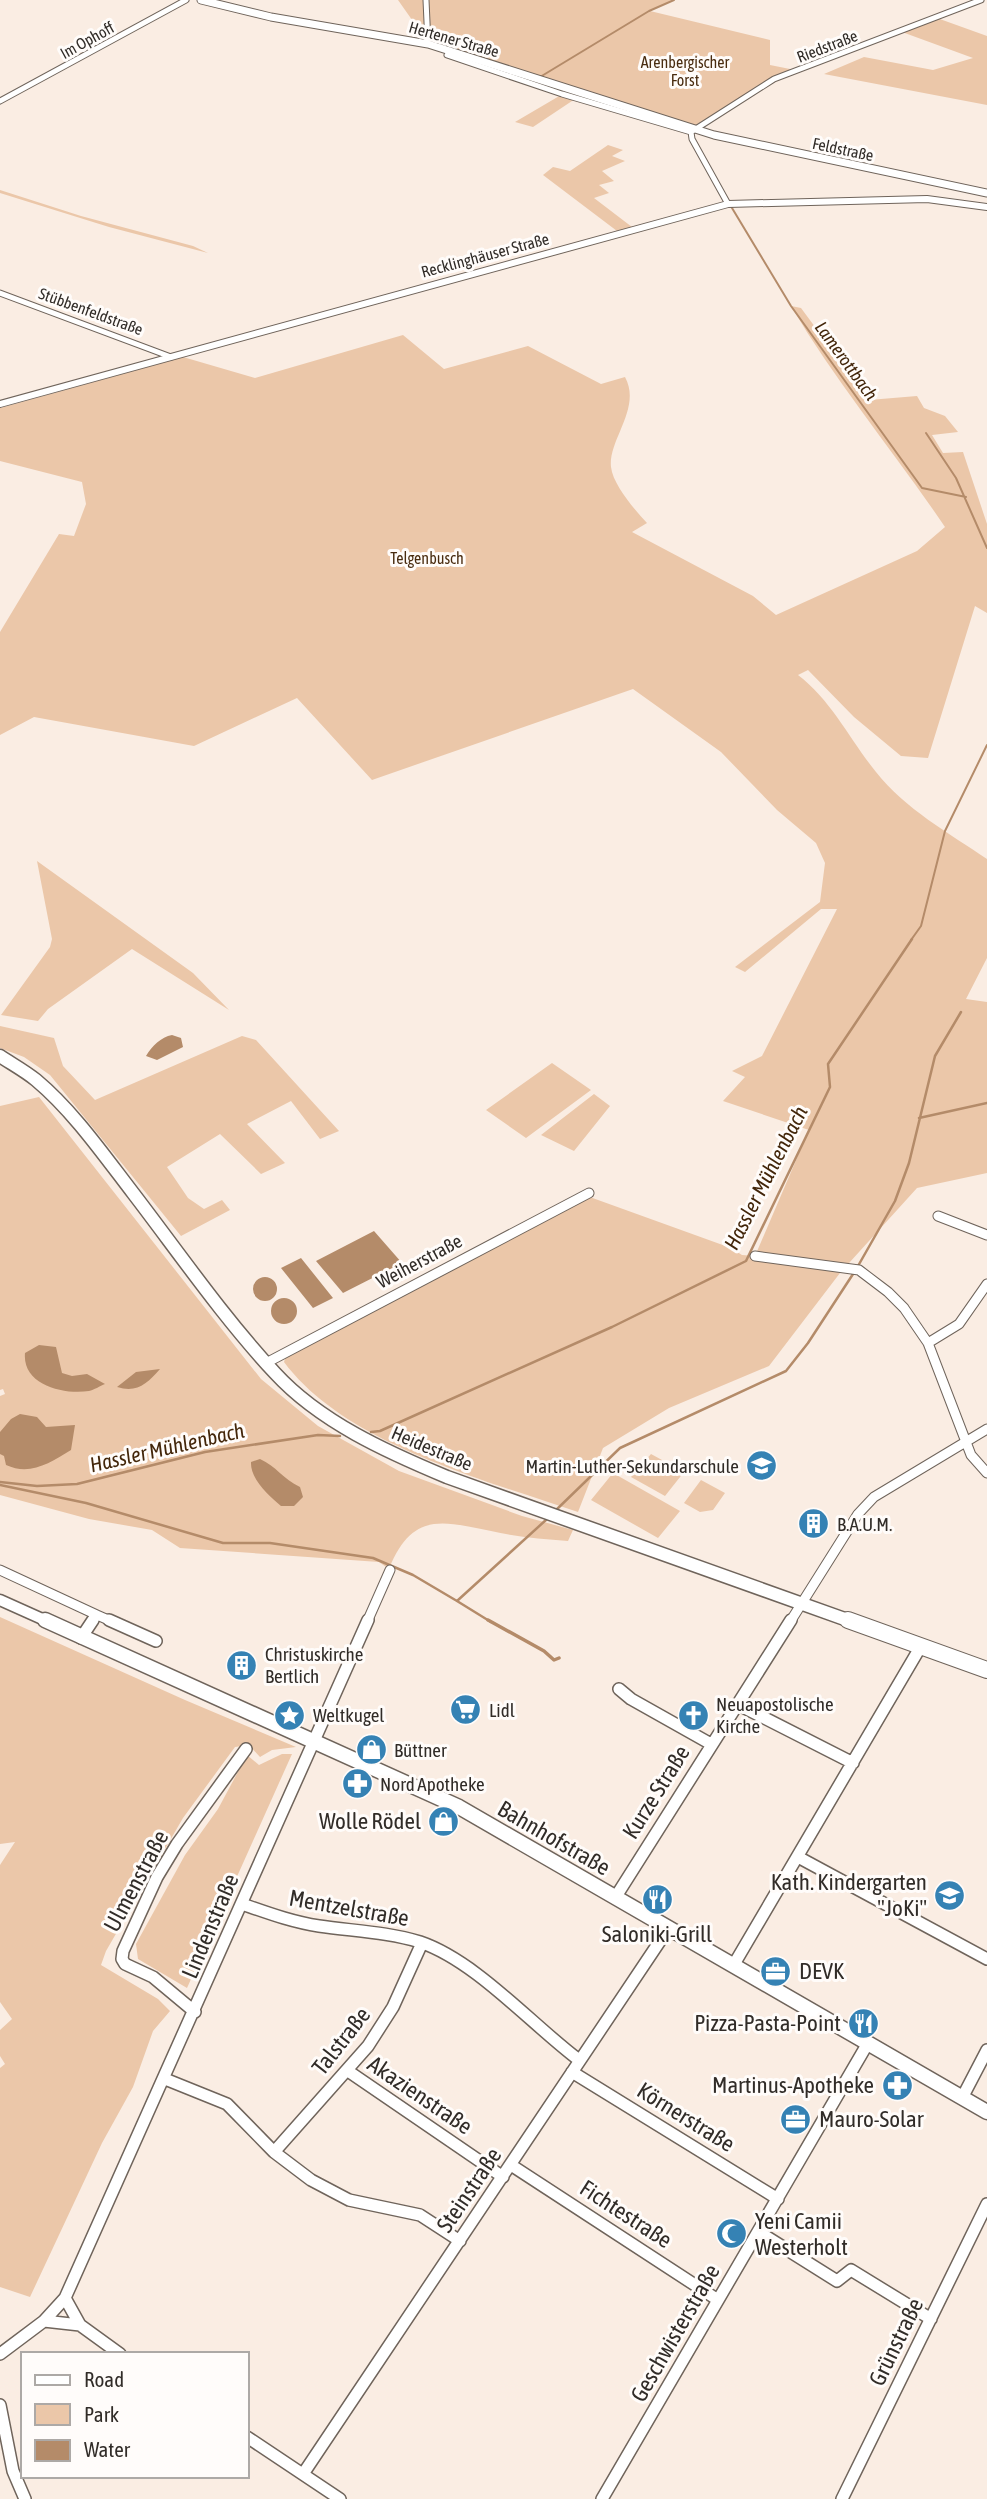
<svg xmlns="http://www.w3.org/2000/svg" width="987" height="2499" viewBox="0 0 987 2499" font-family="'Asap Condensed',sans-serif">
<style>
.green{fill:#ebc7a9}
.water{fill:#b48b69}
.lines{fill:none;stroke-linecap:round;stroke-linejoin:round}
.stream-far2{stroke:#b48b69;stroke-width:2}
.stream-far1{stroke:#b48b69;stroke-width:2.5}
.stream{stroke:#b48b69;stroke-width:3.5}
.minor-far2-casing{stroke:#6f645b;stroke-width:7}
.minor-far1-casing{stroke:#6f645b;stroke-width:11}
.minor-casing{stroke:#6f645b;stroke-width:14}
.tertiary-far2-casing{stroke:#6f645b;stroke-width:8}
.tertiary-far1-casing{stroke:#6f645b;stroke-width:13}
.tertiary-casing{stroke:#6f645b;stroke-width:17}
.secondary-far2-casing{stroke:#6f645b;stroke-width:9}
.secondary-far1-casing{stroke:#6f645b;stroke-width:15}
.secondary-casing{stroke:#6f645b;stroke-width:18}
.minor-far2{stroke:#fff;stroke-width:5}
.minor-far1{stroke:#fff;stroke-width:9}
.minor{stroke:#fff;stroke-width:11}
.tertiary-far2{stroke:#fff;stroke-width:6}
.tertiary-far1{stroke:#fff;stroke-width:10}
.tertiary{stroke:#fff;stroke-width:14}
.secondary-far2{stroke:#fff;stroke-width:7}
.secondary-far1{stroke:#fff;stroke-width:12}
.secondary{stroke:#fff;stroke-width:16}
.labels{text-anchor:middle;stroke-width:6;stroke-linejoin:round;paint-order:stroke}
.far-street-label{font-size:16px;fill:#312c28;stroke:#fffcfa}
.far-park-label{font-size:16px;fill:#492c10;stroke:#fffcfa}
.far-water-label{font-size:18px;font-style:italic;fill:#43260a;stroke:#fffcfa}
.street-label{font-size:19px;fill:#312c28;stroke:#fffcfa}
.poi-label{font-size:19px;fill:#312c28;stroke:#fffcfa;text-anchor:start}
.water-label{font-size:21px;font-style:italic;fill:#43260a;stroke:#fffcfa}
.near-street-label{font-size:23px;fill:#312c28;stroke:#fffcfa}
.near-poi-label{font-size:23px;fill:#312c28;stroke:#fffcfa;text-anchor:end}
</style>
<rect width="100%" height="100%" fill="#faede3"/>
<path class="green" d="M398,0h276l-24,11 120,29v25l25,5 -23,8 -76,47 -6,1 -261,-82z
M937,18l50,18v69l-163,-31 40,-17 69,13 40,-12 -71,-26z
M561,95l14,4 -42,28 -18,-5z
M608,145l15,5 -11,6 13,5 -23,10 12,10 -15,4 10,8 -15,5 38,29 -15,4 -74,-56 10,-8 17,4z
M0,190l81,26 112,30 15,7 -99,-26 -109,-34z
M791,306l10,2 68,92 48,-4 7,12 21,8 13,16 -26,3 11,18 20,-1 24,72v89l-12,-7 -47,152 -27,-2 -47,-39 -46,-47 -10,5c34,26 52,65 78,97 29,37 73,61 111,87v99l-21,41 21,3v171l-70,15 -77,85 -71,93 -100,42 -66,40 -25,64c-93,-32 -233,-68 -294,-150l3,-9 300,-157 144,52 11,7 13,1 54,-126 -86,-29 22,-24 -13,-6 30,-15 75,-147h-16l-76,63 -10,-5 85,-65 5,-39 -9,-20 -39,-33 -56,-58 -88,-63 -261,91 -75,-82 -103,48 -160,-29 -34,18v-103l59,-98 15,2 12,-32 -4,-22 -82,-21v-53l183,-51 72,21 148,-43 41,34 84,-23 73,38 24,-7c17,31 -17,63 -14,90 2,18 24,43 36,56l-15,9 121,64 23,19 141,-64 28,-24c-50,-74 -108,-143 -154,-221z
M37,861l156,112 36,37 -97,-61 -84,60 -10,12 -37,-6 49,-68 2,-8z
M0,1026l54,12 9,28 32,34 147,-64 14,4 83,91 -19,8 -29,-38 -44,23 38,39 -24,11 -41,-40 -53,33 21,31 16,11 18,-9 8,10 -49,26 -131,-161 -26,-18 -24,-9z
M552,1063l39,27 -65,48 -40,-28z
M594,1094l16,12 -36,45 -33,-16z
M39,1097l222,282 57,47 81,45 123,45 51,14 -5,11c-26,-2 -52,-4 -77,-10 -50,-10 -79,-19 -102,38l-10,-7 -199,-14 -28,-18 -63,-11 -89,-24v-99l5,-2 -2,-5 -3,1v-284z
M651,1454l33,18 -19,24 -34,-19z
M613,1473l67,38 -22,27 -67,-38z
M701,1480l24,13 -12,17 -13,2 -16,-9z
M0,1617l185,83 111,47 -24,3 -12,7 -11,-12 -14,2 -52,71 -77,133 -5,14 57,34 12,12 -17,20 -20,56 -31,56 -72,154 -30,-10v-219l5,-4 -5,-8v-26l12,-11 -12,-17v-137l15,-23 -15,2z
M282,1754h10l-105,234 -49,-29 -2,-15 49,-89 33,-46 29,-54 12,10z"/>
<path class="water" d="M172,1035l9,3 2,9 -26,13 -11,-4c6,-10 15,-19 26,-21z
M374,1231l28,32 -59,30 -27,-32z
M301,1258l32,40 -20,10 -32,-40z
M253 1289a12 12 0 1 1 24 0a12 12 0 1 1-24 0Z
M271 1311a13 13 0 1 1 26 0a13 13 0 1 1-26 0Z
M39,1345l17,2 6,26 10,3 15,-2 18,10c-5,2 -11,6 -16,7 -25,4 -67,-6 -64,-38z
M160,1369c-13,15 -23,24 -43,18l19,-15z
M20,1414l17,3 9,10 29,-2 -4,25c-21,13 -41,26 -65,15l-2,-9 -4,-2v-22l11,-13z
M260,1459c16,7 23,20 40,28l3,10 -9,9h-13c-12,-10 -31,-27 -30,-44z"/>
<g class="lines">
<path class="stream-far2" d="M540,77l109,-66 25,-11
M732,208l59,98 131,182 44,9
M926,433l30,45 31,70
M911,940l10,-14 24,-95 42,-86"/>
<path class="stream-far1" d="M919,1118l68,-15
M858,1266l37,-65 14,-38 26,-107 26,-44
M371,1432l9,-1 232,-104 134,-66 84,-174 -2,-23 84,-125
M0,1482l37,4 40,-2 128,-32 113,-17 22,1
M0,1485l86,18 137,40h47l103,15 40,17 44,26 90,-82
M554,1512l66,-64 166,-77 22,-28 47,-72
M457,1601l34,21"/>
<path class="stream" d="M488,1620l56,31 10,9 5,-2"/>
<defs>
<path id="minor-far2" d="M426,0l2,44
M447,55l115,39 129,38
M0,101l186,-101
M691,132l83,-53 207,-79
M691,132l1,7 36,65
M0,293l171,64"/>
<path id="minor-far1" d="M938,1216l49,19
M755,1256l104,14 29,22 16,16 24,35 43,112 16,18
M928,1343l31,-19 28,-40
M266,1363l323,-170
M0,1570l97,45
M92,1622l5,-7 16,7
M367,1622l23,-52
M790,1622l68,-108 16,-17 113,-68"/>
<path id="minor" d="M109,1620l47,21
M81,1638l12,-18
M619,1689l12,10 80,45
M737,1704l116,59
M798,1857l189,102
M615,1898l176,-278
M242,1904c26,9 50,18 77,22 34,5 69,6 101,16 56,19 111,82 159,118
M733,1966l188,-320
M195,2012l-42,-35 -28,-13 -3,-5 1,-8 34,-74 20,-33 69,-95
M348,2071l155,106
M572,2072l206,127
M165,2079l62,25 47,48 37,28 38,20 71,15 40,26
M962,2098l25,-48
M274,2152l94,-106 25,-39 29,-64
M511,2165l207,135
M759,2232l78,49 14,-11 80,49
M65,2298l15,27 40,29
M44,2321l36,4
M0,2354l44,-33 21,-23 303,-678
M0,2405l13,66 12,28
M247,2437l93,62
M303,2474l365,-545
M602,2499l266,-456
M842,2499l145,-295"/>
<path id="tertiary-far2" d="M0,404l728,-200 199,-5 60,8"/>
<path id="tertiary-far1" d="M0,1600l49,22"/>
<path id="tertiary" d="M45,1620l414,187 528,305"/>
<path id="secondary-far2" d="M201,0l70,17 157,27 286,91 273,58"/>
<path id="secondary-far1" d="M0,1056c12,8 25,15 36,24 37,31 67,74 97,113 46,60 90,124 142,180 45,49 112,79 172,104l406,145"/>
<path id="secondary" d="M848,1620l139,50"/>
</defs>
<use href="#minor-far2" class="minor-far2-casing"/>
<use href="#minor-far1" class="minor-far1-casing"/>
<use href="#minor" class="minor-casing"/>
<use href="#tertiary-far2" class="tertiary-far2-casing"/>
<use href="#tertiary-far1" class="tertiary-far1-casing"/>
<use href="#tertiary" class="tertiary-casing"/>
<use href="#secondary-far2" class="secondary-far2-casing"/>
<use href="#secondary-far1" class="secondary-far1-casing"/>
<use href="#secondary" class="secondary-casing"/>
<use href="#minor-far2" class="minor-far2"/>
<use href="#minor-far1" class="minor-far1"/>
<use href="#minor" class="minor"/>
<use href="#tertiary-far2" class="tertiary-far2"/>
<use href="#tertiary-far1" class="tertiary-far1"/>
<use href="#tertiary" class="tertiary"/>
<use href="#secondary-far2" class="secondary-far2"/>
<use href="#secondary-far1" class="secondary-far1"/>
<use href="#secondary" class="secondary"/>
</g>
<defs>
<symbol id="school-disc" viewBox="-11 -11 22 22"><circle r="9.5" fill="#3582b4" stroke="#fffcfa"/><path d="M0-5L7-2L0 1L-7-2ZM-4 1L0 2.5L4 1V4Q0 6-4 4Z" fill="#fff"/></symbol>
<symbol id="building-disc" viewBox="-11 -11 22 22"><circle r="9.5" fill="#3582b4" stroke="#fffcfa"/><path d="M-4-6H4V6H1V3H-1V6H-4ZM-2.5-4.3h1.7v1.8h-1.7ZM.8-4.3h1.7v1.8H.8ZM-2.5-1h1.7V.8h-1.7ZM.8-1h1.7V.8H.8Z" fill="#fff"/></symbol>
<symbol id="supermarket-disc" viewBox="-11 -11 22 22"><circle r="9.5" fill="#3582b4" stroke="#fffcfa"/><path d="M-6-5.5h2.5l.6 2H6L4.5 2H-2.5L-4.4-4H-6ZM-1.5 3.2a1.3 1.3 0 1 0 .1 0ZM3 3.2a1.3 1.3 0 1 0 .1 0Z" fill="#fff"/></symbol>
<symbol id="sight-disc" viewBox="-11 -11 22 22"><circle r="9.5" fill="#3582b4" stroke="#fffcfa"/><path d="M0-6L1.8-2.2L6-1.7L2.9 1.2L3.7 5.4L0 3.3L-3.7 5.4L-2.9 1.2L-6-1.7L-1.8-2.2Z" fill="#fff"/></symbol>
<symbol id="church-disc" viewBox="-11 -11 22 22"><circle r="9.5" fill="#3582b4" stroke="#fffcfa"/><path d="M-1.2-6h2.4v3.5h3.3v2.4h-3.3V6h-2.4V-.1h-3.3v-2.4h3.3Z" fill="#fff"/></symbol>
<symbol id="shop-disc" viewBox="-11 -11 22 22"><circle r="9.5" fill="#3582b4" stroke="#fffcfa"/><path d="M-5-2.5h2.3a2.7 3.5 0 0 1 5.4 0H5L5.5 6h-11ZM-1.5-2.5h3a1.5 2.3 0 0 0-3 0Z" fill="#fff"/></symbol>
<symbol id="pharmacy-disc" viewBox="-11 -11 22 22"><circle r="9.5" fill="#3582b4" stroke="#fffcfa"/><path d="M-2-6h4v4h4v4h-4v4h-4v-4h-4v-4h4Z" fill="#fff"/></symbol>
<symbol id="restaurant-disc" viewBox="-11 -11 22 22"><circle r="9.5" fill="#3582b4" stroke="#fffcfa"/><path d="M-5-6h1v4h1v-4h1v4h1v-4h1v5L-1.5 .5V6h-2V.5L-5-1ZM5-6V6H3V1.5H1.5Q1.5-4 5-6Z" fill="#fff"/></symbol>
<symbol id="office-disc" viewBox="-11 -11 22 22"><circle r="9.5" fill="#3582b4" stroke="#fffcfa"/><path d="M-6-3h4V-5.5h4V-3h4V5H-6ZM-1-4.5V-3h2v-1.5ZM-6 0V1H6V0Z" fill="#fff"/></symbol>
<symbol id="mosque-disc" viewBox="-11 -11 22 22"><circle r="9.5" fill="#3582b4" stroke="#fffcfa"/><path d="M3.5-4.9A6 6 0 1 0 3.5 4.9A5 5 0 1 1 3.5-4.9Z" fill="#fff"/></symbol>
</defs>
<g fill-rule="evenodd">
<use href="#school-disc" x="744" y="1448" width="35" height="35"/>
<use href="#building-disc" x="796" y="1506" width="35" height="35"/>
<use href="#building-disc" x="224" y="1648" width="35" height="35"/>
<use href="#supermarket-disc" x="448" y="1692" width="35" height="35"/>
<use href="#sight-disc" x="272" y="1698" width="35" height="35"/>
<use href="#church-disc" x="676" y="1698" width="35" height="35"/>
<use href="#shop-disc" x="354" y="1732" width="35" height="35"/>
<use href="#pharmacy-disc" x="340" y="1766" width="35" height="35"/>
<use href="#shop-disc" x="426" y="1804" width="35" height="35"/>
<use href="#school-disc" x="932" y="1878" width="35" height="35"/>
<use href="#restaurant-disc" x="640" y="1882" width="35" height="35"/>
<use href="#office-disc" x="758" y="1954" width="35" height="35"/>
<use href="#restaurant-disc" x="846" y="2006" width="35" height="35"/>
<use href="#pharmacy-disc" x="880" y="2068" width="35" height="35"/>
<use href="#office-disc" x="778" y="2102" width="35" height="35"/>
<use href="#mosque-disc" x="714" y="2216" width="35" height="35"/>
</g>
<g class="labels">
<g class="far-street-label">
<text transform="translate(454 39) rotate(16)" y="6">Hertener Straße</text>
<text transform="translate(87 40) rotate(-29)" y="6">Im Ophoff</text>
<text transform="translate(827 46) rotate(-21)" y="6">Riedstraße</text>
<text transform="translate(843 149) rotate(12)" y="6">Feldstraße</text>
<text transform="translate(485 255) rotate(-15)" y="6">Recklinghäuser Straße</text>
<text transform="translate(91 311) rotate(20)" y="6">Stübbenfeldstraße</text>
</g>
<g class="far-park-label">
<text x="685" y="68">Arenbergischer<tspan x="685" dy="18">Forst</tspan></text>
<text x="427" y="564">Telgenbusch</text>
</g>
<g class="far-water-label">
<text transform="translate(846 361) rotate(54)" y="6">Lamerottbach</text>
</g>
<g class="street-label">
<text transform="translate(419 1261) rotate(-28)" y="7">Weiherstraße</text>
<text transform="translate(432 1448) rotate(23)" y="7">Heidestraße</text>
</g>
<g class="poi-label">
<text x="739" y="1473" text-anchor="end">Martin-Luther-Sekundarschule</text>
<text x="837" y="1531">B.A.U.M.</text>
<text x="265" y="1661">Christuskirche<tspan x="265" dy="22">Bertlich</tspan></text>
<text x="716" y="1711">Neuapostolische<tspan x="716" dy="22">Kirche</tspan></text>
<text x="489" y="1717">Lidl</text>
<text x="313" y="1722">Weltkugel</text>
<text x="394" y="1757">Büttner</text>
<text x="380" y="1791">Nord Apotheke</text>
</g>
<g class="water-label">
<text transform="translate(766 1178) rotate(-63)" y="7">Hassler Mühlenbach</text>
<text transform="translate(167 1448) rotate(-13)" y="7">Hassler Mühlenbach</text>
</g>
<g class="near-street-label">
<text transform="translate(656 1792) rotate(-58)" y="8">Kurze Straße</text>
<text transform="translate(554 1838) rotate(30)" y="8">Bahnhofstraße</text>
<text transform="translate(136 1881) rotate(-62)" y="8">Ulmenstraße</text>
<text transform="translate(349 1908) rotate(10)" y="8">Mentzelstraße</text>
<text transform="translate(210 1926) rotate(-67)" y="8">Lindenstraße</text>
<text transform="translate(341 2041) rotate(-52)" y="8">Talstraße</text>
<text transform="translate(420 2095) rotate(34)" y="8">Akazienstraße</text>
<text transform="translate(686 2117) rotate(32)" y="8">Körnerstraße</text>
<text transform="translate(469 2190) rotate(-56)" y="8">Steinstraße</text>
<text transform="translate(626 2214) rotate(33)" y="8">Fichtestraße</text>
<text transform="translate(675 2333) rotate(-60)" y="8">Geschwisterstraße</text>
<text transform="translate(896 2342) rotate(-64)" y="8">Grünstraße</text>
</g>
<g class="near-poi-label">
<text x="421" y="1829">Wolle Rödel</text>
<text x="927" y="1890">Kath. Kindergarten<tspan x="927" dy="26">"JoKi"</tspan></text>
<text x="657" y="1942" text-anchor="middle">Saloniki-Grill</text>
<text x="799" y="1979" text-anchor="start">DEVK</text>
<text x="841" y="2031">Pizza-Pasta-Point</text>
<text x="874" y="2093">Martinus-Apotheke</text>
<text x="819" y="2127" text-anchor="start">Mauro-Solar</text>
<text x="755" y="2229" text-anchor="start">Yeni Camii<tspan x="755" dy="26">Westerholt</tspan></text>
</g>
</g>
<rect x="21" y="2352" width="228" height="126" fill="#fffcfa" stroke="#ada9a6" stroke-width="2"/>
<rect x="35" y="2375" width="35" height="10" fill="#ffffff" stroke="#ada9a6" stroke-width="2"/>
<text x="84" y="2387" font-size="21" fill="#312c28">Road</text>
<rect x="35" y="2404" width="35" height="21" fill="#ebc7a9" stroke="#ada9a6" stroke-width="2"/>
<text x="84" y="2422" font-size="21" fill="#312c28">Park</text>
<rect x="35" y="2440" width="35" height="21" fill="#b48b69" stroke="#ada9a6" stroke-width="2"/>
<text x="84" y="2457" font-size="21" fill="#312c28">Water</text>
</svg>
